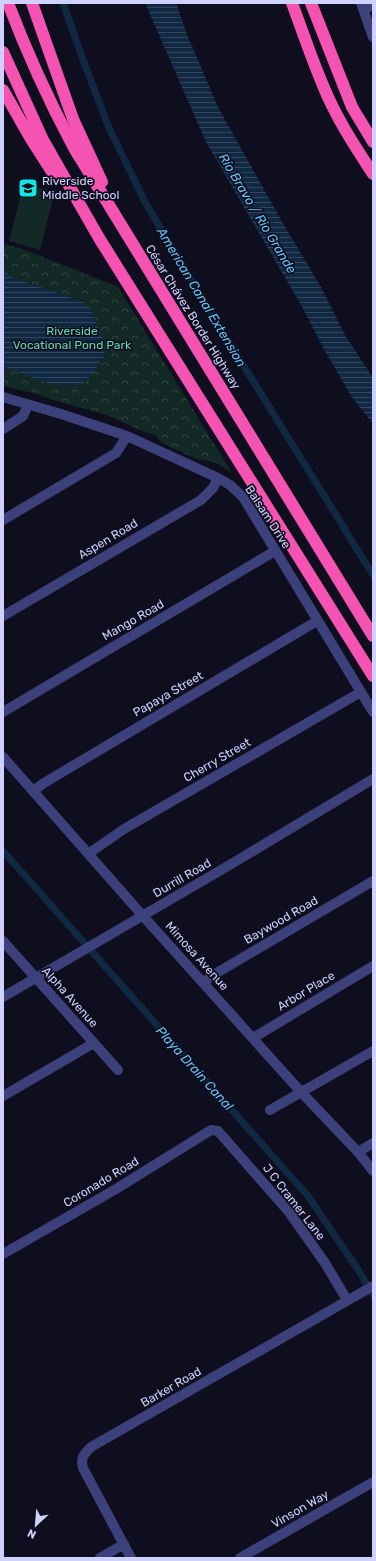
<svg xmlns="http://www.w3.org/2000/svg" width="376" height="1561" viewBox="0 0 376 1561" font-family="Rubik,sans-serif">
<style>
.forest{fill:url(#forest-crowns)}
.garden{fill:#122926}
.water{fill:url(#water-rules)}
.lines{fill:none;stroke-linecap:round;stroke-linejoin:round}
.canal{stroke:#102841;stroke-width:7}
.minor{stroke:#3c407b;stroke-width:10}
.highway{stroke:#f453b1;stroke-width:12}
.labels{text-anchor:middle;stroke-width:3.5;stroke-linejoin:round;paint-order:stroke}
.poi-label{font-size:12px;fill:#d0d0fc;stroke:#0f0e1f;text-anchor:start}
.street-label{font-size:12px;fill:#d0d0fc;stroke:#0f0e1f}
.park-label{font-size:12px;fill:#61d7ad;stroke:#0f0e1f}
.water-label{font-size:13px;font-style:italic;fill:#65c1f5;stroke:#0f0e1f}
</style>
<defs>
<pattern id="forest-crowns" width="20" height="18" patternUnits="userSpaceOnUse"><rect width="20" height="18" fill="#122926"/><path d="M2 6a3 3 0 1 1 6 0M12 15a3 3 0 1 1 6 0" fill="none" stroke="#334746"/></pattern>
<pattern id="water-rules" width="6" height="5" patternUnits="userSpaceOnUse"><rect width="6" height="5" fill="#102841"/><path d="M0 2.5h6" fill="none" stroke="#32465d"/></pattern>
</defs>
<rect width="100%" height="100%" fill="#0f0e1f"/>
<path class="forest" d="M3,244l20,5 95,38 114,186 -15,-10 -23,-5 -32,-15 -7,-8 -18,-6 -30,-14 -54,-15 -16,-6 -34,-8z"/>
<path class="garden" d="M24,184l28,7 2,3 -14,56 -31,-9z"/>
<path class="water" d="M145,3h31l10,29 32,75 63,113 40,67 24,48 28,43v46l-20,-25 -28,-48 -24,-46 -95,-163z
M3,274l80,28 7,5 16,39 -2,10c-4,7 -14,23 -21,27 -20,11 -59,-10 -80,-17z"/>
<g class="lines">
<path class="canal" d="M63,3l22,62 24,63 36,74 60,101 168,272
M3,851l305,345 51,75 14,24"/>
<path class="minor" d="M361,3l12,34
M364,10l9,-6
M3,397l58,17 66,22 91,42 12,7 13,12 130,215
M3,429l20,-13 5,-11
M3,520l113,-67 11,-17
M3,616l198,-116 12,-12 5,-10
M3,712l272,-161
M3,757l140,159 158,176 57,60 15,19
M33,791l11,-8 37,-22 236,-140
M88,854l36,-25 237,-137
M3,941l115,129
M203,982l17,-11 153,-90
M3,997l230,-134 140,-84
M253,1038l120,-72
M3,1096l91,-53
M270,1110l103,-59
M358,1152l15,-9
M3,1254l113,-65 95,-59 7,1 71,81 36,51 22,37
M100,1558l24,-14
M131,1558l-48,-90c-3,-10 1,-14 8,-21l282,-161
M240,1558l133,-76"/>
<path class="highway" d="M8,3c19,50 41,98 66,145l299,488
M32,3l41,116 29,63
M292,3c10,27 19,54 30,80 13,33 32,62 51,91
M311,3l41,104 21,35
M3,52l40,88 56,98 274,438
M3,90l28,49 25,39"/>
</g>
<defs>
<symbol id="school-square" viewBox="-11 -11 22 22"><rect x="-9" y="-9" width="18" height="18" rx="4" fill="#0fe8e7" stroke="#0f0e1f"/><path d="M0-5L7-2L0 1L-7-2ZM-4 1L0 2.5L4 1V4Q0 6-4 4Z" fill="#111"/></symbol>
</defs>
<g fill-rule="evenodd">
<use href="#school-square" x="17" y="177" width="22" height="22"/>
</g>
<g class="labels">
<g class="poi-label">
<text x="42" y="185">Riverside<tspan x="42" dy="14">Middle School</tspan></text>
</g>
<g class="street-label">
<text transform="translate(193 317) rotate(58)" y="4">César Chávez Border Highway</text>
<text transform="translate(268 517) rotate(57)" y="4">Balsam Drive</text>
<text transform="translate(108 539) rotate(-31)" y="4">Aspen Road</text>
<text transform="translate(133 620) rotate(-30)" y="4">Mango Road</text>
<text transform="translate(168 694) rotate(-30)" y="4">Papaya Street</text>
<text transform="translate(217 760) rotate(-30)" y="4">Cherry Street</text>
<text transform="translate(182 878) rotate(-30)" y="4">Durrill Road</text>
<text transform="translate(281 920) rotate(-30)" y="4">Baywood Road</text>
<text transform="translate(197 956) rotate(48)" y="4">Mimosa Avenue</text>
<text transform="translate(306 991) rotate(-31)" y="4">Arbor Place</text>
<text transform="translate(70 997) rotate(48)" y="4">Alpha Avenue</text>
<text transform="translate(101 1182) rotate(-31)" y="4">Coronado Road</text>
<text transform="translate(294 1202) rotate(52)" y="4">J C Cramer Lane</text>
<text transform="translate(171 1387) rotate(-30)" y="4">Barker Road</text>
<text transform="translate(300 1509) rotate(-30)" y="4">Vinson Way</text>
</g>
<g class="park-label">
<text x="72" y="335">Riverside<tspan x="72" dy="14">Vocational Pond Park</tspan></text>
</g>
<g class="water-label">
<text transform="translate(258 213) rotate(59)" y="5">Río Bravo / Rio Grande</text>
<text transform="translate(202 297) rotate(59)" y="5">American Canal Extension</text>
<text transform="translate(195 1068) rotate(48)" y="5">Playa Drain Canal</text>
</g>
</g>
<rect width="376" height="1561" fill="none" stroke="#d0d0fc" stroke-width="8"/>
<g transform="translate(36 1525) rotate(206)" stroke="#0f0e1f" stroke-width="3" paint-order="stroke">
<path d="M0-3L7 15L0 10L-7 15Z" fill="#d0d0fc"/>
<text y="-6" font-size="11" font-weight="bold" text-anchor="middle" fill="#d0d0fc">N</text>
</g>
</svg>
